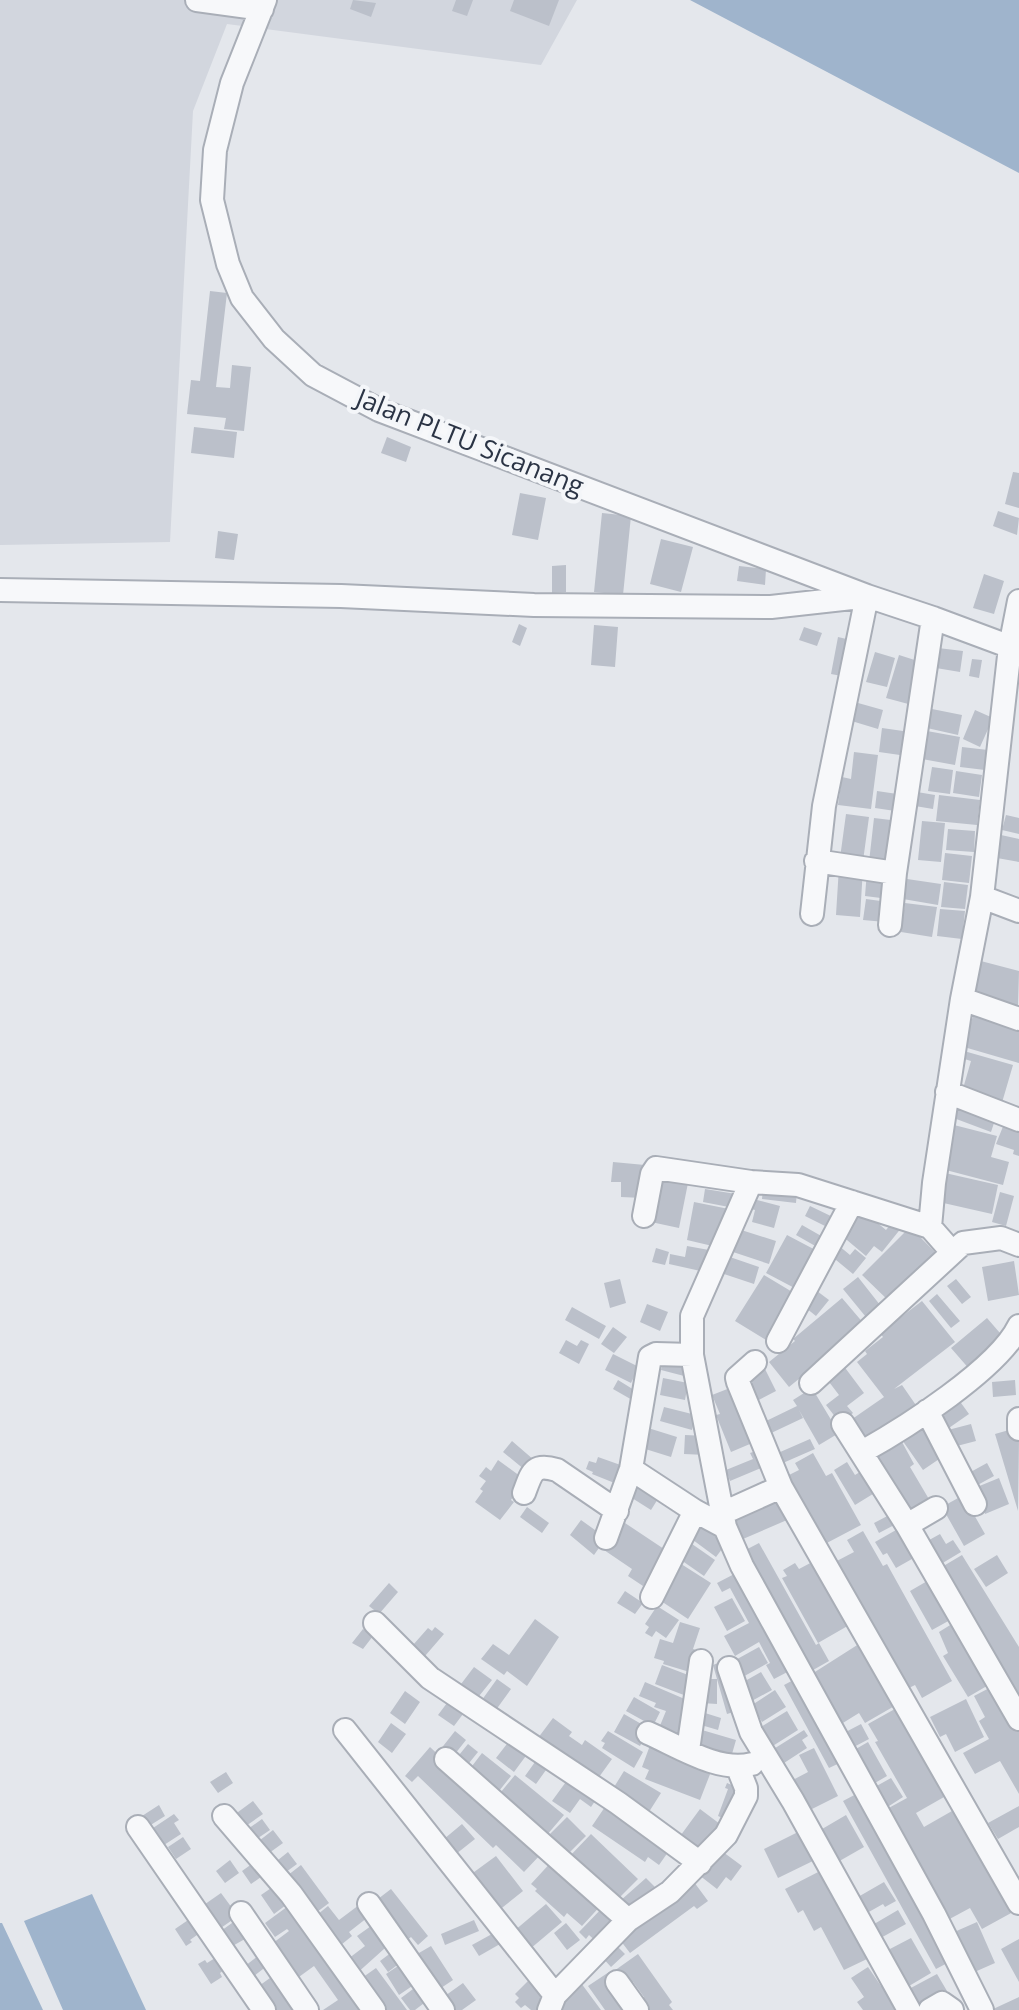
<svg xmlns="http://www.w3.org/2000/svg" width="1019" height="2010" viewBox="0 0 1019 2010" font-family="'Open Sans',sans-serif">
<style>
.built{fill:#d2d6de}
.water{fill:#9fb4cc}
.building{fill:#bbc0ca}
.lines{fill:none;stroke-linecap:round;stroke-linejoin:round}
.minor-casing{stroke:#a9aeb7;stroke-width:26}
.minor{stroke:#f7f8fa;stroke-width:22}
.labels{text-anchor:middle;stroke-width:8;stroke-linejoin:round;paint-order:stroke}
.street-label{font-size:26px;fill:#2b3445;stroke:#f4f6f9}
</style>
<rect width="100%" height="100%" fill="#e4e7ec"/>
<path class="built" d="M0,0h577l-36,65 -314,-41 -34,87 -23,431 -170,3z"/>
<path class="water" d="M690,0h329v173z
M92,1894l54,116h-83l-39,-89z
M0,1923h2l41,87h-43z"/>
<path class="building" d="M353,0l23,3 -5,14 -21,-8z
M456,0h17l-6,16 -15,-5z
M514,0h45l-10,26 -39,-15z
M210,291l17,2 -11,94 14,1 2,-23 19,2 -7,64 -20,-2 2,-11 -39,-4 4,-34 9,1z
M194,427l43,5 -3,26 -43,-5z
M387,437l24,10 -5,15 -25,-9z
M1013,472l6,1v35l-14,-4z
M520,493l26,5 -8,42 -26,-5z
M998,511l21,7 -2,17 -24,-9z
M602,513l29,3 -8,79 -29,-3z
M218,531l20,3 -4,26 -19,-2z
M661,539l32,8 -12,45 -31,-8z
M566,565v27l-14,1v-27z
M739,566l27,3 -1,16 -28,-4z
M984,574l20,7 -10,33 -21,-6z
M519,624l8,4 -7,18 -8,-4z
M594,625l24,2 -3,40 -24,-2z
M804,627l18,6 -5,13 -18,-6z
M838,637l17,4 -8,36 -16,-3z
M938,648l25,3 -3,21 -24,-4z
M875,652l20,6 -8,29 -21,-5z
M899,655l25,8 -12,42 -26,-7z
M972,659l10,1 -3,18 -10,-2z
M851,701l32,9 -5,19 -33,-10z
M932,709l30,6 -4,20 -31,-7z
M975,710l18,8 -13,29 -17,-8z
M882,728l28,4 -3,24 -28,-4z
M927,731l33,6 -5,28 -33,-6z
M962,747l26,3 -3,20 -25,-3z
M854,752l24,3 -7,54 -33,-4 4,-28 9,2z
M932,767l21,3 -3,24 -22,-3z
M956,771l26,4 -3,22 -26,-4z
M877,791l27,4 -2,17 -27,-4z
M917,792l18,3 -2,14 -18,-3z
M939,795l41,5 -3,25 -41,-4z
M846,814l23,3 -6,44 -23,-3z
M1006,815l13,3v16l-17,-4z
M874,818l25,3 -6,44 -24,-3z
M922,821l23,2 -4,39 -23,-2z
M948,829l27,2 -1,21 -28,-2z
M1001,835l18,4v23l-22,-4z
M945,853l27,3 -3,27 -27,-3z
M839,867l24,1 -3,49 -24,-2z
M867,871l24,3 -2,25 -24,-3z
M907,879l34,5 -3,21 -35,-6z
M944,882l24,3 -3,24 -24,-2z
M866,899l22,3 -3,20 -22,-2z
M905,903l32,4 -5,30 -31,-5z
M940,909l25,2 -3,28 -25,-3z
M977,960l42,11 -1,35 -49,-12z
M975,1009l44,13v41l-55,-16z
M964,1051l49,14 -12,41 -39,-14 9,-31 -10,-3z
M957,1099l40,15 -6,18 -40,-15z
M1006,1119l13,4v33l-6,-2 1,-4 -18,-6z
M954,1125l43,11 -6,21 18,5 -6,23 -61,-16z
M613,1162l32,3 -2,33 -22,-1v-15h-10z
M945,1173l53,12 -6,29 -53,-12z
M661,1177l27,6 -9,45 -28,-6z
M763,1187l34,4 -1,12 -34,-4z
M705,1189l31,5 -2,14 -31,-6z
M1000,1192l14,4 -8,30 -14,-4z
M753,1199l27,7 -6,22 -22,-6 3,-12 -4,-1z
M694,1202l35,7 -8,39 -34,-8z
M810,1206l27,13 -6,10 -26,-13z
M862,1210l24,20 8,-10 8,7 -20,25 -8,-6 -8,10 -25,-21z
M802,1225l21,12 -6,10 -21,-12z
M910,1227l29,29 -47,48 -30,-29z
M735,1228l41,13 -7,23 -42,-14z
M787,1235l36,19 -21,38 -36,-19z
M838,1245l12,10 5,-6 11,9 -13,16 -23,-19z
M687,1246l22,4 -4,22 -36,-8 1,-10 15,3z
M656,1248l13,4 -4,13 -13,-3z
M724,1255l35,12 -5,17 -36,-12z
M1014,1261l5,34 -31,6 -6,-34z
M764,1275l30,18 -28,47 -31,-19z
M858,1277l26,33 -14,12 -27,-33z
M620,1279l6,24 -16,5 -6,-25z
M956,1279l15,18 -9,7 -15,-18z
M813,1288l16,12 -13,16 -15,-12z
M937,1294l23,27 -9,7 -22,-27z
M842,1298l23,27 -76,62 -20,-25 26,-21 -2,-2z
M922,1301l33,41 -61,47 8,-4 18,26 -57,38 -18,-25 39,-27 -27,-35 10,-8 -2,-3 18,-14 -3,-4z
M647,1304l21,8 -8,19 -20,-9z
M572,1307l34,19 -7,13 -34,-19z
M987,1318l19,22 -35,31 -20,-23z
M613,1327l14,10 -13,16 -13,-9z
M566,1340l11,6 4,-6 8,4 -10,20 -20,-11z
M613,1354l26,13 -8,16 -26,-13z
M664,1358l27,6 -3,13 -27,-7z
M843,1365l21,28 -17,13 6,7 -13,10 -14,-18 13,-10 -13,-17z
M764,1367l12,24 -23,12 -13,-24z
M663,1378l25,5 -3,17 -25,-5z
M618,1380l21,13 -5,8 -21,-12z
M1015,1380l1,15 -23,2 -1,-15z
M735,1386l22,55 -26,11 -15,-37 4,-1 -8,-19z
M812,1388l27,45 -20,12 -20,-35 4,8 -36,17 -5,-12 35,-17 -4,-6z
M956,1396l13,18 -23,16 -13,-18z
M664,1407l32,8 -4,15 -32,-9z
M925,1420l23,33 -25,17 -23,-33z
M971,1424l5,17 -23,6 -5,-17z
M645,1427l32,10 -6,20 -32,-10z
M1016,1428l3,10 -1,73 -23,-77z
M685,1435l22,1 -1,19 -22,-1z
M810,1439l5,10 -39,17 -5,-10z
M512,1441l22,19 -9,10 -22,-18z
M902,1442l12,22 -4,3 23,39 -26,14 -32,-63z
M759,1450l7,16 -36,15 -4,-11 27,-11 -3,-6z
M813,1453l13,23 6,-3 29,52 -38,20 -40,-67 16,-8 -4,-7z
M598,1457l31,11 -7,18 -30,-12 1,-2 -7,-3 3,-8 7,2z
M498,1460l26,19 -13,21 3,2 -14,18 -25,-18 8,-11 -3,-2 6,-8 -7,-5 7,-9 5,4z
M847,1462l8,13 13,-8 13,22 -26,16 -21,-35z
M987,1463l7,13 -20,11 -7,-13z
M999,1478l10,26 -24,10 -8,-27z
M642,1481l19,13 -10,16 -19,-12z
M967,1493l6,20 12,21 -21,12 -22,-39z
M776,1495l11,25 -44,19 -11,-26z
M527,1507l22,16 -7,10 -22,-16z
M895,1512l5,10 -21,11 -5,-10z
M619,1519l54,36 -19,15 -11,16 -15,-10 4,-7 -28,-19 13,-19z
M581,1520l21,15 -1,10 -7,10 -24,-20z
M702,1522l26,19 -12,16 -23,-17z
M903,1526l16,29 -23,13 -9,-15 -4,2 -8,-13z
M863,1531l20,35 4,-2 65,117 -30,17 -7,-13 -10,5 -6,-11 4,-2 -24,-42 -4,2 -42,-74 21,-11 -7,-12z
M940,1534l6,10 7,-4 8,12 -25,15 -14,-23z
M759,1543l57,102 3,-2 10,18 -23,13 -39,-72 6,-4 -4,-7 -7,4 -24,-41z
M692,1544l23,16 -11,16 -23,-16z
M962,1555l57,92v62l-84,-138z
M997,1555l11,18 -22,14 -12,-18z
M816,1560l35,64 -33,19 -36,-65 5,-2 -4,-6 12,-7 4,6z
M678,1562l33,21 -23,36 -27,-18 11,-17 -3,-1z
M742,1570l53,98 -21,11 -8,-14 4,-2 -11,-21 -24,14 -11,-20 25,-13 -19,-35 -8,4 -5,-9z
M929,1580l23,39 -20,11 -22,-39z
M389,1583l9,9 -19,22 -10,-8z
M625,1591l18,12 -8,11 -18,-11z
M732,1598l13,23 -18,10 -13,-24z
M657,1606l22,14 -13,18 -10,-7 -4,6 -7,-4 4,-6 -4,-3z
M535,1619l24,18 -32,49 -20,-15 -3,4 -23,-16 12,-15 16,11z
M680,1622l20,6 -7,21 7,2 -7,22 -30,-9 1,-3 -10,-3 6,-19 13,4z
M955,1622l37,61 -24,14 -25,-41 5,-3 -9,-21z
M435,1627l9,7 -19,22 -12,-11 15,-17 4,3z
M363,1629l10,7 -10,13 -11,-6z
M862,1642l36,62 -33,19 -6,-10 -21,13 -31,-49z
M759,1647l9,16 -29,16 -9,-16z
M723,1661l17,49 -13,4 -14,-49z
M662,1665l34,13 -7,19 -34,-13z
M474,1667l18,13 -17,21 -17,-13z
M761,1672l11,18 -24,13 -10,-18z
M801,1676l45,84 -17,8 -45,-83z
M497,1679l14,10 -18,25 -14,-10z
M702,1679h15v25l-16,-1z
M645,1682l49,21 -12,40 -25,-10 9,-22 -12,-4 2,-4 -17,-7z
M997,1684l22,39v71l-19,-33 -25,13 -12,-21 26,-14 -10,-18 6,-4 -11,-21z
M775,1690l11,17 -24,15 -10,-17z
M405,1691l15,11 -15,22 -15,-11z
M634,1697l26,15 -7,14 -27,-15z
M966,1699l18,38 -29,15 -9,-18 -6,3 -10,-20z
M447,1703l16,11 -9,12 -16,-11z
M902,1705l44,78 -8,4 6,10 -28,16 8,14 35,-20 54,105 -31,17 -12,-21 -26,14 -59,-112 22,-12 -32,-56 3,-1 -10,-17z
M787,1711l11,19 -30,19 -12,-19z
M705,1713l16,5 -3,12 -17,-5z
M624,1714l26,15 -10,17 -26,-14z
M553,1718l19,14 -3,4 13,9 3,-5 27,19 -18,25 -59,-42z
M391,1723l15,11 -14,19 -14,-11z
M861,1724l8,15 -21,11 -8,-15z
M702,1730l34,10 -6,21 -34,-11z
M804,1730l4,6 -6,4 5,8 -26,17 -9,-15z
M455,1731l11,9 -15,19 -11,-9z
M608,1731l35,21 -9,16 -32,-20 3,-5 -4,-2z
M513,1736l18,13 -17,23 -18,-14z
M652,1740l62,24 -14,36 -55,-21 4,-9 -7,-3z
M868,1742l19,34 -19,11 -19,-34z
M468,1744l10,8 -13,16 -10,-8z
M430,1747l112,106 -18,19 -28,-27 -3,3 -75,-72 -6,6 -7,-6z
M814,1748l24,48 -34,17 -15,-31 19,-10 -9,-17z
M482,1753l29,23 -16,20 -29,-22z
M540,1755l11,8 -15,21 -11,-8z
M624,1771l37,22 -14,22 -36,-23z
M226,1772l7,11 -15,10 -8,-11z
M515,1775l49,40 -18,21 -50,-38z
M571,1775l28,20 -8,12 -11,-8 -10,14 -18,-12z
M891,1778l12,19 -17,11 -13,-20z
M727,1783l19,8 -21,28 -7,-3 10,-27 -3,-1z
M862,1791l93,168 -19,10 -93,-168z
M253,1801l10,13 -20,14 -9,-13z
M609,1801l64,44 -14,20 -11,-8 -3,5 -53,-36z
M159,1805l6,11 -16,10 -7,-10z
M1019,1806v21l-21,12 -10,-16z
M700,1809l24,18 -21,30 -25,-18z
M174,1814l5,6 -5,3 7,11 -17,11 -11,-17z
M846,1815l18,32 -28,16 -19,-31z
M567,1817l19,19 -20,20 -20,-18z
M262,1819l8,11 -18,12 -7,-11z
M462,1824l13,15 -19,15 -12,-15z
M273,1830l10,13 -18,13 -10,-12z
M802,1830l15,29 -39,19 -14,-29z
M591,1834l47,45 -19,19 -33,-32 -5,5 -13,-13z
M183,1837l8,12 -15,10 -8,-12z
M719,1849l23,17 -11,15 -5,-4 -9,12 -18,-14z
M288,1852l9,12 -15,11 -9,-11z
M496,1856l27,35 -25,20 -28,-36z
M259,1859l9,13 -17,12 -9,-13z
M554,1859l50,43 -22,24 -15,-13 -3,4 -29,-26 2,-2 -6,-5z
M230,1860l9,13 -14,10 -9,-12z
M301,1865l28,38 -16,12 -30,-36z
M824,1869l9,26 34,64 -23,11 -23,-43 -7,4 -11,-21 -5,3 -13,-24z
M646,1878l11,11 -26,24 -11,-12z
M694,1882l14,19 -11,8 -3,-3 -64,47 -13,-17z
M884,1882l12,19 -11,6 -2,-3 -16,9 -9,-16z
M277,1884l13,18 -16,12 -13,-19z
M391,1889l37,47 -10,9 -7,-8 -6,5 -31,-40z
M221,1893l17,23 -20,14 -20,-21z
M295,1901l78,109h-50l15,-10 -24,-34 -22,16 -19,-39 16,-12 -2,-2 -12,8 -10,-14z
M363,1902l9,12 -23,18 3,4 -16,13 -24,-30 16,-13 11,14z
M546,1904l16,18 -32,27 -16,-18z
M605,1905l18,16 -23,24 -11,-10 -3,4 -7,-7z
M898,1910l8,14 -29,16 -8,-13z
M194,1916l10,14 -14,10 2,2 -6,4 -11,-17z
M239,1918l13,17 -23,13 -11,-15z
M474,1920l5,11 -34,14 -4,-11z
M378,1921l16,19 -39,35 -11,-13 21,-16 -8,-10z
M977,1922l18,41 -25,11 -18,-41z
M566,1923l14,17 -13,10 -13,-17z
M501,1929l6,11 -28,16 -7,-11z
M911,1938l20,35 -22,13 -21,-36z
M1019,1939v43l-18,-33z
M613,1942l12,12 -14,13 -11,-12z
M431,1946l22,34 -18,12 -23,-35z
M396,1949l8,11 -16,12 -8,-11z
M263,1952l9,10 -18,14 -9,-10z
M638,1954l34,48 -3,3 4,5h-33l-5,-7 9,-6 -11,-15 -7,6 -12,-17z
M220,1955l8,12 -8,6 2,4 -11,7 -13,-20 7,-4 2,3z
M407,1960l14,20 -22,15 -13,-21z
M868,1967l13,19 4,-3 18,27h-40l-6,-8 7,-5 -13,-19z
M376,1968l31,42h-27l-21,-30z
M609,1972l26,38h-30l-17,-24z
M277,1973l26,37h-31l-16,-22z
M937,1974l10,17 -31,16 -9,-17z
M534,1975l20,21 -14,14h-9l-6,-5 -4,3 -6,-6 4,-4 -4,-4z
M421,1983l11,14 -17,13h-5l-9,-12z
M463,1983l13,17 -14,10h-11l-9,-12z
M581,1983l20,27h-47l10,-8 -3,-5z
M1019,1997v13h-28z"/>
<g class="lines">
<defs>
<path id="minor" d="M197,0l65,9
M265,0l-33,83 -17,67 -3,50 16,64 14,34 32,41 39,36 66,35 488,186 66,22 86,32
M0,590l341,6 193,9 237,2 90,-10
M816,861l79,12
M982,897l37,14
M812,914l12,-108 43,-210
M890,925l5,-52 38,-255
M962,999l57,20
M947,1092l72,28
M751,1182l-59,134v39l33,172 17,39 192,348 48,96
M644,1216l8,-42 4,-6 95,14 47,3 132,42
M952,1252l-22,-25 4,-44 28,-184 20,-102 28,-250 9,-46
M778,1341l74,-139
M755,1362l-18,16 1,4 43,105 238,416
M811,1383l152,-140 38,-5 18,7
M927,1411l48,93
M1019,1419v10
M843,1424l64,101 112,194
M862,1452c43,-24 136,-83 157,-126
M631,1469l64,42 30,16
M524,1493c8,-21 9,-30 33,-23l60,41
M723,1513l58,-26
M907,1525l29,-17
M606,1538l25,-69 19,-112 6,-3 36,1
M652,1597l43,-86
M375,1623l55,55 188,125 82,60
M729,1668l22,64 42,69 116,209
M345,1730l210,265
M648,1733c30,13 71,40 104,31
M688,1750l13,-89
M446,1759l182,161
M224,1816l67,78 83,116
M138,1827l126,183
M369,1904l74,106
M241,1913l66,97
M617,1982l20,28
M549,2010l6,-15 73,-75 42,-28 56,-57 20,-39v-8l-8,-20
M930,2010l12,-7 10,7"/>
</defs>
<use href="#minor" class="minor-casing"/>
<use href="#minor" class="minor"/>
</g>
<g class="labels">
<g class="street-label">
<text transform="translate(470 442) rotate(22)" y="9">Jalan PLTU Sicanang</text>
</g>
</g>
</svg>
